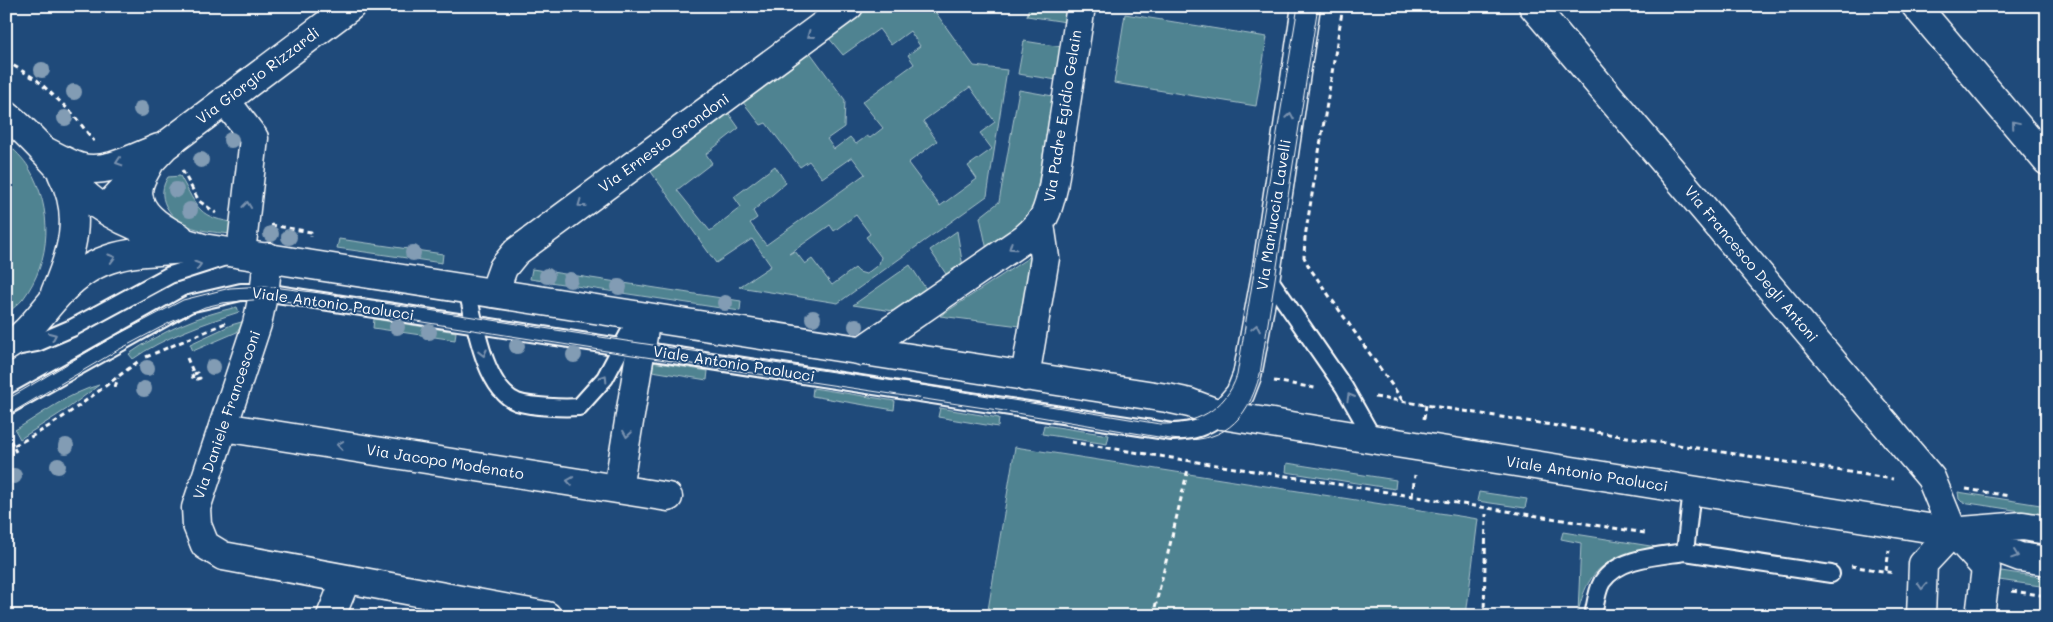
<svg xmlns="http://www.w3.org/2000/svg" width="2053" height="622" viewBox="0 0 2053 622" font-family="Mali,sans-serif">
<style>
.green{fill:#4f8391;stroke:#a7c1c8;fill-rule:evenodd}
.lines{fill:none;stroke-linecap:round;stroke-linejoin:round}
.service-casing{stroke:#fff;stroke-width:20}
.minor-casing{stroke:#fff;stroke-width:31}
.tertiary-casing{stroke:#fff;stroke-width:31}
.path{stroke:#fff;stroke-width:3;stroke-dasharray:5 4;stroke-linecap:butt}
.service{stroke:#1f4a7a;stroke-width:16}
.minor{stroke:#1f4a7a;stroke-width:28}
.tertiary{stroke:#1f4a7a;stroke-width:28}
.tram{stroke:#fff;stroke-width:1}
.tree{fill:#829cb4}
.oneway{stroke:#7992af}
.labels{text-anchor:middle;stroke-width:4;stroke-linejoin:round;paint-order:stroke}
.street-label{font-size:15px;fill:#fff;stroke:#1f4a7a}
</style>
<rect width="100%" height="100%" fill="#1f4a7a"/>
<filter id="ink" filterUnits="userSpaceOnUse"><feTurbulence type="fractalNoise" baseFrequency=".02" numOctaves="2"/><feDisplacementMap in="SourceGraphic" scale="10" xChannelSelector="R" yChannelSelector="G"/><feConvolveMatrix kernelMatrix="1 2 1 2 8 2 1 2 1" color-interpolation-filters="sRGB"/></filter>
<g filter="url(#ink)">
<path class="green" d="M869,6h62l43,60 33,4 -20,126 -149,107 -99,-16 32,-21 -19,-27 -36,24 -67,-94 78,-58 12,17 -33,26 6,9 -35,27 33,41 31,-24 -7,-10 41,-31 11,17 -33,28 4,7 -7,5 16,22 99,-71 -13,-17 -30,21 -13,-17 -9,6 -34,-44 -5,2 -19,-24 67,-50 36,49 -1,27 -17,12 7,10 16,-12 6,7 11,-8 3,2 13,-10 -21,-26 52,-38 -6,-9 12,-9 -10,-15 -19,14 -12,-16 -36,26 -15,-18zM970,87l25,35 -15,11 12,16 -24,17 9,13 -37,27 -32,-43 29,-22 -14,-20zM856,215l14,19 -4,3 15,20 -2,7 -13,10 -7,-2 -4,-4 -23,17 -20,-26 -7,5 -10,-13 -6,3 41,-29 4,6z
M1029,6h39l-2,16 -39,-6z
M1125,14l142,23 -11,69 -142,-23z
M1024,41l38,6 -5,33 -39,-6z
M1019,90l34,6 -20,118 -9,10 -37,26 -7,-33 19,-15z
M6,142c8,8 18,17 23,26 24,41 23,92 -6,131 -4,5 -11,10 -17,15z
M180,176c19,33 17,42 59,47l-1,12c-26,-4 -58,-2 -72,-29 -5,-10 -4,-20 2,-29z
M957,231l6,36 -15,10 -18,-27z
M339,239l104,15 -1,9 -105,-15z
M1031,256l-11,70 -80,-10z
M910,265l18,27 -29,20 -46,-7z
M532,269l209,32 -1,10 -210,-32z
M237,307l2,5c-34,11 -77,26 -106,47l-4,-5c33,-23 68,-38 108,-47z
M374,319l82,13 -1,8 -82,-12z
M245,321l-8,11 -44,19 -3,-7 41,-19z
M652,362l56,9 -1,9 -61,-10z
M99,385l-32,24 -47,30 -5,-9c27,-16 54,-37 84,-45z
M813,388l82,13 -1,9 -82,-14z
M940,408l59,10 -1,9 -60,-10z
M1044,425l65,10 -2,9 -65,-10z
M1015,447l463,72 -12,97h-479z
M1287,463l109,17 -1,9 -109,-17z
M1479,492l48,7 -2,9 -48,-7z
M1958,492l89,14v9l-85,-13 -3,-3z
M1563,532l106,17c-50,7 -79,7 -91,64l3,-70 -20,-4z
M2001,571l46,7v9l-48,-7z"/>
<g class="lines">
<defs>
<path id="service" d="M1266,274l78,113 30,53
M467,289c7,30 17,100 50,113 15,5 46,6 62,5l26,-29 33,-62
M11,348l26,-5 35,-15 98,-53 56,-18
M6,407l183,-103 52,-12h23l908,140c23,-1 32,-4 50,-17
M1685,552l146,22
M1593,616c2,-10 4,-26 9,-34 17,-25 57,-26 83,-30l7,-62"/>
<path id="minor" d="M1533,6l398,472 22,54 33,36 -6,48
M1916,6l131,155
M225,100l29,38 -13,115
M43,150c12,6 24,13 36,17 25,8 57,-10 80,-19
M149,164c-3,6 -7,12 -9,18 -10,27 19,45 39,55
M105,209l60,-63 186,-140
M268,257l-3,29 -8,38 -61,184 1,17 8,20 18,11 324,60
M494,293l9,-25 13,-16 333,-246
M223,427l445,70
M618,489l28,-172
M331,616l15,-37
M1921,616l2,-52 30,-32"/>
<path id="tertiary" d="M6,115c31,24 53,56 82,82 32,28 75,39 115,51l964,150 23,5 32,12 731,117 67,25 27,4
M55,293c17,-40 29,-78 7,-119
M6,347c21,-12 33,-31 49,-49 40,-47 75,-45 132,-49
M861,351l164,-113c20,-18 22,-24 28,-50l28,-182
M1025,377l20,-119 -5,-34
M1222,415l18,-21 7,-18 19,-102 40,-268
M1962,531l61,-5 24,4"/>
</defs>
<use href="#service" class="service-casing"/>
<use href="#minor" class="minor-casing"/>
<use href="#tertiary" class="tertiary-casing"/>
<path class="path" d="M1343,6l-38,231 -1,20 5,10 94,134
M6,61l31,19 35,33 22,28
M182,170l17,31 17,12
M271,225l40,7v5
M146,357l82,-35
M187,358l7,16 -2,2 2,4 6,-2 -3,-5 -3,1
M1274,381l41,7
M115,387l3,-9
M1375,397l518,82
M1424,419l2,-14
M6,432l10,20
M1071,442l574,91
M6,449c49,-21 90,-57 133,-88
M1966,489l43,7
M1412,496l3,-21
M1851,566l44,7
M1886,571l3,-21
M2012,591l35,5
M1153,616l35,-147
M1484,616l2,-102"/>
<use href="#service" class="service"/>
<use href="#minor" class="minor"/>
<use href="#tertiary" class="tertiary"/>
<path class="tram" d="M6,400l105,-62 72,-38 47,-12 35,-2 55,7 306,48 295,44 239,39c35,1 66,-14 77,-49l61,-369
M6,416l112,-66 53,-28 34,-15 17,-4 41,-4 39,4 317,50 392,59 159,27c51,6 77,-16 90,-65l58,-368"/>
</g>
<g class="tree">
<circle cx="42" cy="70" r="8"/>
<circle cx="74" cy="92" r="8"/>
<circle cx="141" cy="109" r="8"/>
<circle cx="65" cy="118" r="8"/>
<circle cx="231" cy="140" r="8"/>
<circle cx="201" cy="160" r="8"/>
<circle cx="176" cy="190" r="8"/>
<circle cx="190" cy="210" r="8"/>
<circle cx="271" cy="234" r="8"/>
<circle cx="289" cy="237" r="8"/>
<circle cx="413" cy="253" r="8"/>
<circle cx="547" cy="276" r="8"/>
<circle cx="570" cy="280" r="8"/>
<circle cx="619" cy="287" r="8"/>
<circle cx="725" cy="303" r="8"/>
<circle cx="813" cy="318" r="8"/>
<circle cx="856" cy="326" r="8"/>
<circle cx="397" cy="327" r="8"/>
<circle cx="429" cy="332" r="8"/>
<circle cx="517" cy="346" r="8"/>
<circle cx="574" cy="355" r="8"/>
<circle cx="213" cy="367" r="8"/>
<circle cx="147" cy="368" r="8"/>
<circle cx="144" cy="389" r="8"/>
<circle cx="66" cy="446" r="8"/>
<circle cx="58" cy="466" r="8"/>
<circle cx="14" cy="476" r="8"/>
</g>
<defs><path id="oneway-chevron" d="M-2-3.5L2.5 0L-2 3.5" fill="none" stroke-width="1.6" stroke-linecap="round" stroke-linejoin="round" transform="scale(1.25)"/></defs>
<g class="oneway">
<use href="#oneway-chevron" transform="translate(810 35) rotate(144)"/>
<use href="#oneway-chevron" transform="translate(1290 116) rotate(-81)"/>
<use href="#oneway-chevron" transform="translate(2015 124) rotate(-130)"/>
<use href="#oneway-chevron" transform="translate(119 162) rotate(162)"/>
<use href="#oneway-chevron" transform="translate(581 204) rotate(144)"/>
<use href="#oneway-chevron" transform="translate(247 205) rotate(-84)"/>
<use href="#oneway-chevron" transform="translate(1012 247) rotate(146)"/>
<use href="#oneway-chevron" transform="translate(112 258) rotate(-16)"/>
<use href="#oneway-chevron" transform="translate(198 265) rotate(-16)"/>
<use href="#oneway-chevron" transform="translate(1256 328) rotate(-79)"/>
<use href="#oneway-chevron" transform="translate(53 336) rotate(-24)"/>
<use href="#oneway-chevron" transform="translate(483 353) rotate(76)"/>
<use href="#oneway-chevron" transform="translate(604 378) rotate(-57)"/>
<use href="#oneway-chevron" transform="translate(1350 397) rotate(-120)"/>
<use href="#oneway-chevron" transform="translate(627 434) rotate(99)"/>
<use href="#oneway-chevron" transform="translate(340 445) rotate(-171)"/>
<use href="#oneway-chevron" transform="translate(570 481) rotate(-171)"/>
<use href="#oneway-chevron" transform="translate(2015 555) rotate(19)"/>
<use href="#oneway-chevron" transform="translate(1922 586) rotate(93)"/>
</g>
</g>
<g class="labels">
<g class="street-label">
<text transform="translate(258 76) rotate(-37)" y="5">Via Giorgio Rizzardi</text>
<text transform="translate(1063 116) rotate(-81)" y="5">Via Padre Egidio Gelain</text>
<text transform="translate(664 143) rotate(-36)" y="5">Via Ernesto Grondoni</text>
<text transform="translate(1274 215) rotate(-81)" y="5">Via Mariuccia Lavelli</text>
<text transform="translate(1751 264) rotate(50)" y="5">Via Francesco Degli Antoni</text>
<text transform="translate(333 304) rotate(8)" y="5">Viale Antonio Paolucci</text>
<text transform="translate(734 364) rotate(9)" y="5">Viale Antonio Paolucci</text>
<text transform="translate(227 415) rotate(-71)" y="5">Via Daniele Francesconi</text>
<text transform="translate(445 462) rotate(9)" y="5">Via Jacopo Modenato</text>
<text transform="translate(1587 474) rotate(9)" y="5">Viale Antonio Paolucci</text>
</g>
</g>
<rect width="2053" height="622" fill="none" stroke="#1f4a7a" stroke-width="25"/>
<rect x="12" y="12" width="2028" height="597" fill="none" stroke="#fff" stroke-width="2" filter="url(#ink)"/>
</svg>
